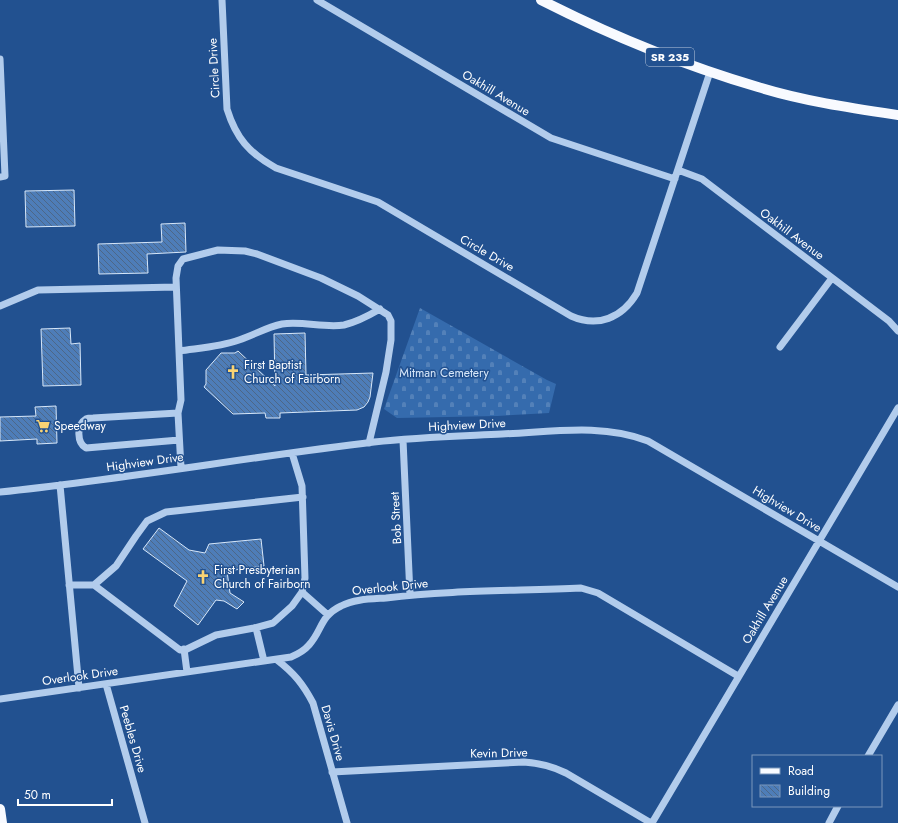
<svg xmlns="http://www.w3.org/2000/svg" width="898" height="823" viewBox="0 0 898 823" font-family="Jost,sans-serif">
<style>
.cemetery{fill:url(#cemetery-stones)}
.building{fill:url(#building-back-hatch);stroke:#d7e7f9}
.lines{fill:none;stroke-linecap:round;stroke-linejoin:round}
.minor{stroke:#b2ccec;stroke-width:7}
.major{stroke:#f8faff;stroke-width:10}
.labels{text-anchor:middle;stroke-width:3;stroke-linejoin:round;paint-order:stroke}
.shield{fill:#225190;stroke:#bdcbde;stroke-width:1}
.shield-label{font-size:11px;font-weight:bold;fill:#fff}
.street-label{font-size:12px;fill:#fff;stroke:#225190}
.poi-label{font-size:12px;fill:#fff;stroke:#225190;text-anchor:start}
.park-label{font-size:12px;fill:#d7e7f9;stroke:#225190}
</style>
<defs>
<pattern id="cemetery-stones" width="16" height="16" patternUnits="userSpaceOnUse"><rect width="16" height="16" fill="#356bad"/><path d="M2 7V4a2 2 0 0 1 4 0v3zM10 15v-3a2 2 0 0 1 4 0v3z" fill="#5381b9"/></pattern>
<pattern id="building-back-hatch" width="6" height="6" patternUnits="userSpaceOnUse"><rect width="6" height="6" fill="#4e7db8"/><path d="M-1 5l2 2M0 0l6 6M5-1l2 2" fill="none" stroke="#4d6787"/></pattern>
</defs>
<rect width="100%" height="100%" fill="#225190"/>
<path class="cemetery" d="M420,308l127,72 9,4 -7,29 -52,3 -100,2 -13,-9z"/>
<path class="building" d="M74,190l1,36 -49,1 -1,-36z
M185,223l1,29 -39,2 1,19 -49,1 -1,-30 64,-2 -1,-18z
M70,328l1,16 9,-1 1,42 -38,1 -2,-57z
M305,333l1,42 67,-2 -3,24 -2,5 -4,5 -7,3 -77,3v5h-14l-1,-5 -32,1 -29,-27 2,-3v-14l15,-17h14l3,-2 37,35 -1,-52z
M56,406l1,37 -20,1v-5l-37,2v-24l36,-1 -1,-9z
M159,528l30,22 16,3 4,-9 52,-5 3,27 -37,5 3,22 14,9 -7,7 -13,-8 -8,-1 -18,25 -24,-19 13,-25 -44,-32z"/>
<g class="lines">
<path class="minor" d="M222,0l5,109c9,29 22,44 49,59l102,34 193,114c27,12 51,2 66,-23l73,-221
M317,0l234,138 124,41
M0,59l5,117 -5,1
M678,170l24,9 187,142 9,10
M0,306l38,-16 138,-3
M780,347l52,-69
M179,351c20,-3 41,-4 60,-11 15,-5 28,-13 43,-16 21,-3 42,4 62,1 13,-3 24,-9 36,-16
M178,413l3,-13 -5,-122 2,-12 5,-7 35,-9 27,1 12,3 64,24 37,18 30,19 3,6v19l-5,32 -17,71
M179,440l-93,8c-9,-5 -10,-23 0,-29 2,-1 4,-1 7,-1l85,-5 3,55
M403,440l7,155
M60,485l19,203
M0,492c125,-13 249,-35 374,-50 43,-5 86,-6 128,-8 49,-2 100,-11 146,7l250,146
M69,585h25l86,65 7,-1 29,-14 38,-7 19,-5 19,-17 10,-14 3,-14 -3,-92 -10,-33
M94,585l22,-19 20,-30 11,-15 19,-9 137,-15
M302,592l26,23
M256,628l8,33
M184,649l3,23
M277,660c17,13 26,24 36,43l34,120
M106,684l39,139
M0,699l291,-42c7,-3 13,-6 18,-12 13,-14 11,-29 32,-39 13,-7 30,-7 45,-8 63,-8 130,-7 195,-10l17,5 140,83
M868,756l30,-51
M332,772l192,-10c15,1 28,4 42,11l85,50
M652,823l246,-415
M829,823l9,-17"/>
<path class="major" d="M541,0c69,35 142,65 217,87 45,14 93,21 140,28
M0,809l2,14"/>
</g>
<defs>
<symbol id="church-bare" viewBox="-9 -9 18 18"><path d="M-1.2-6h2.4v3.5h3.3v2.4h-3.3V6h-2.4V-.1h-3.3v-2.4h3.3Z" fill="#f9d374" stroke="#225190" stroke-width="2.5" paint-order="stroke"/></symbol>
<symbol id="supermarket-bare" viewBox="-9 -9 18 18"><path d="M-6-5.5h2.5l.6 2H6L4.5 2H-2.5L-4.4-4H-6ZM-1.5 3.2a1.3 1.3 0 1 0 .1 0ZM3 3.2a1.3 1.3 0 1 0 .1 0Z" fill="#f9d374" stroke="#225190" stroke-width="2.5" paint-order="stroke"/></symbol>
</defs>
<g fill-rule="evenodd">
<use href="#church-bare" x="223" y="362" width="20" height="20"/>
<use href="#supermarket-bare" x="33" y="416" width="20" height="20"/>
<use href="#church-bare" x="193" y="567" width="20" height="20"/>
</g>
<g class="labels">
<rect class="shield" x="646" y="48" width="48" height="18" rx="3"/>
<g class="shield-label">
<text x="670" y="61">SR 235</text>
</g>
<g class="street-label">
<text transform="translate(214 68) rotate(-93)" y="4">Circle Drive</text>
<text transform="translate(496 93) rotate(31)" y="4">Oakhill Avenue</text>
<text transform="translate(792 234) rotate(37)" y="4">Oakhill Avenue</text>
<text transform="translate(487 253) rotate(30)" y="4">Circle Drive</text>
<text transform="translate(467 425) rotate(-3)" y="4">Highview Drive</text>
<text transform="translate(145 462) rotate(-8)" y="4">Highview Drive</text>
<text transform="translate(787 509) rotate(31)" y="4">Highview Drive</text>
<text transform="translate(396 518) rotate(-93)" y="4">Bob Street</text>
<text transform="translate(390 587) rotate(-6)" y="4">Overlook Drive</text>
<text transform="translate(765 610) rotate(-59)" y="4">Oakhill Avenue</text>
<text transform="translate(80 676) rotate(-8)" y="4">Overlook Drive</text>
<text transform="translate(333 733) rotate(74)" y="4">Davis Drive</text>
<text transform="translate(133 739) rotate(74)" y="4">Peebles Drive</text>
<text transform="translate(499 753) rotate(-1)" y="4">Kevin Drive</text>
</g>
<g class="poi-label">
<text x="244" y="369">First Baptist<tspan x="244" dy="14">Church of Fairborn</tspan></text>
<text x="54" y="430">Speedway</text>
<text x="214" y="574">First Presbyterian<tspan x="214" dy="14">Church of Fairborn</tspan></text>
</g>
<g class="park-label">
<text x="444" y="377">Mitman Cemetery</text>
</g>
</g>
<rect x="752" y="755" width="130" height="52" fill="#225190" stroke="#7a97bc"/>
<rect x="760" y="768" width="20" height="6" fill="#f8faff" stroke="#7a97bc"/>
<text x="788" y="775" font-size="12" fill="#ffffff">Road</text>
<rect x="760" y="785" width="20" height="12" fill="url(#building-back-hatch)" stroke="#7a97bc"/>
<text x="788" y="795" font-size="12" fill="#ffffff">Building</text>
<path d="M18 799v6h94v-6" fill="none" stroke="#ffffff" stroke-width="2"/>
<text x="24" y="799" font-size="12" fill="#ffffff" stroke="#225190" stroke-width="3" paint-order="stroke">50 m</text>
</svg>
